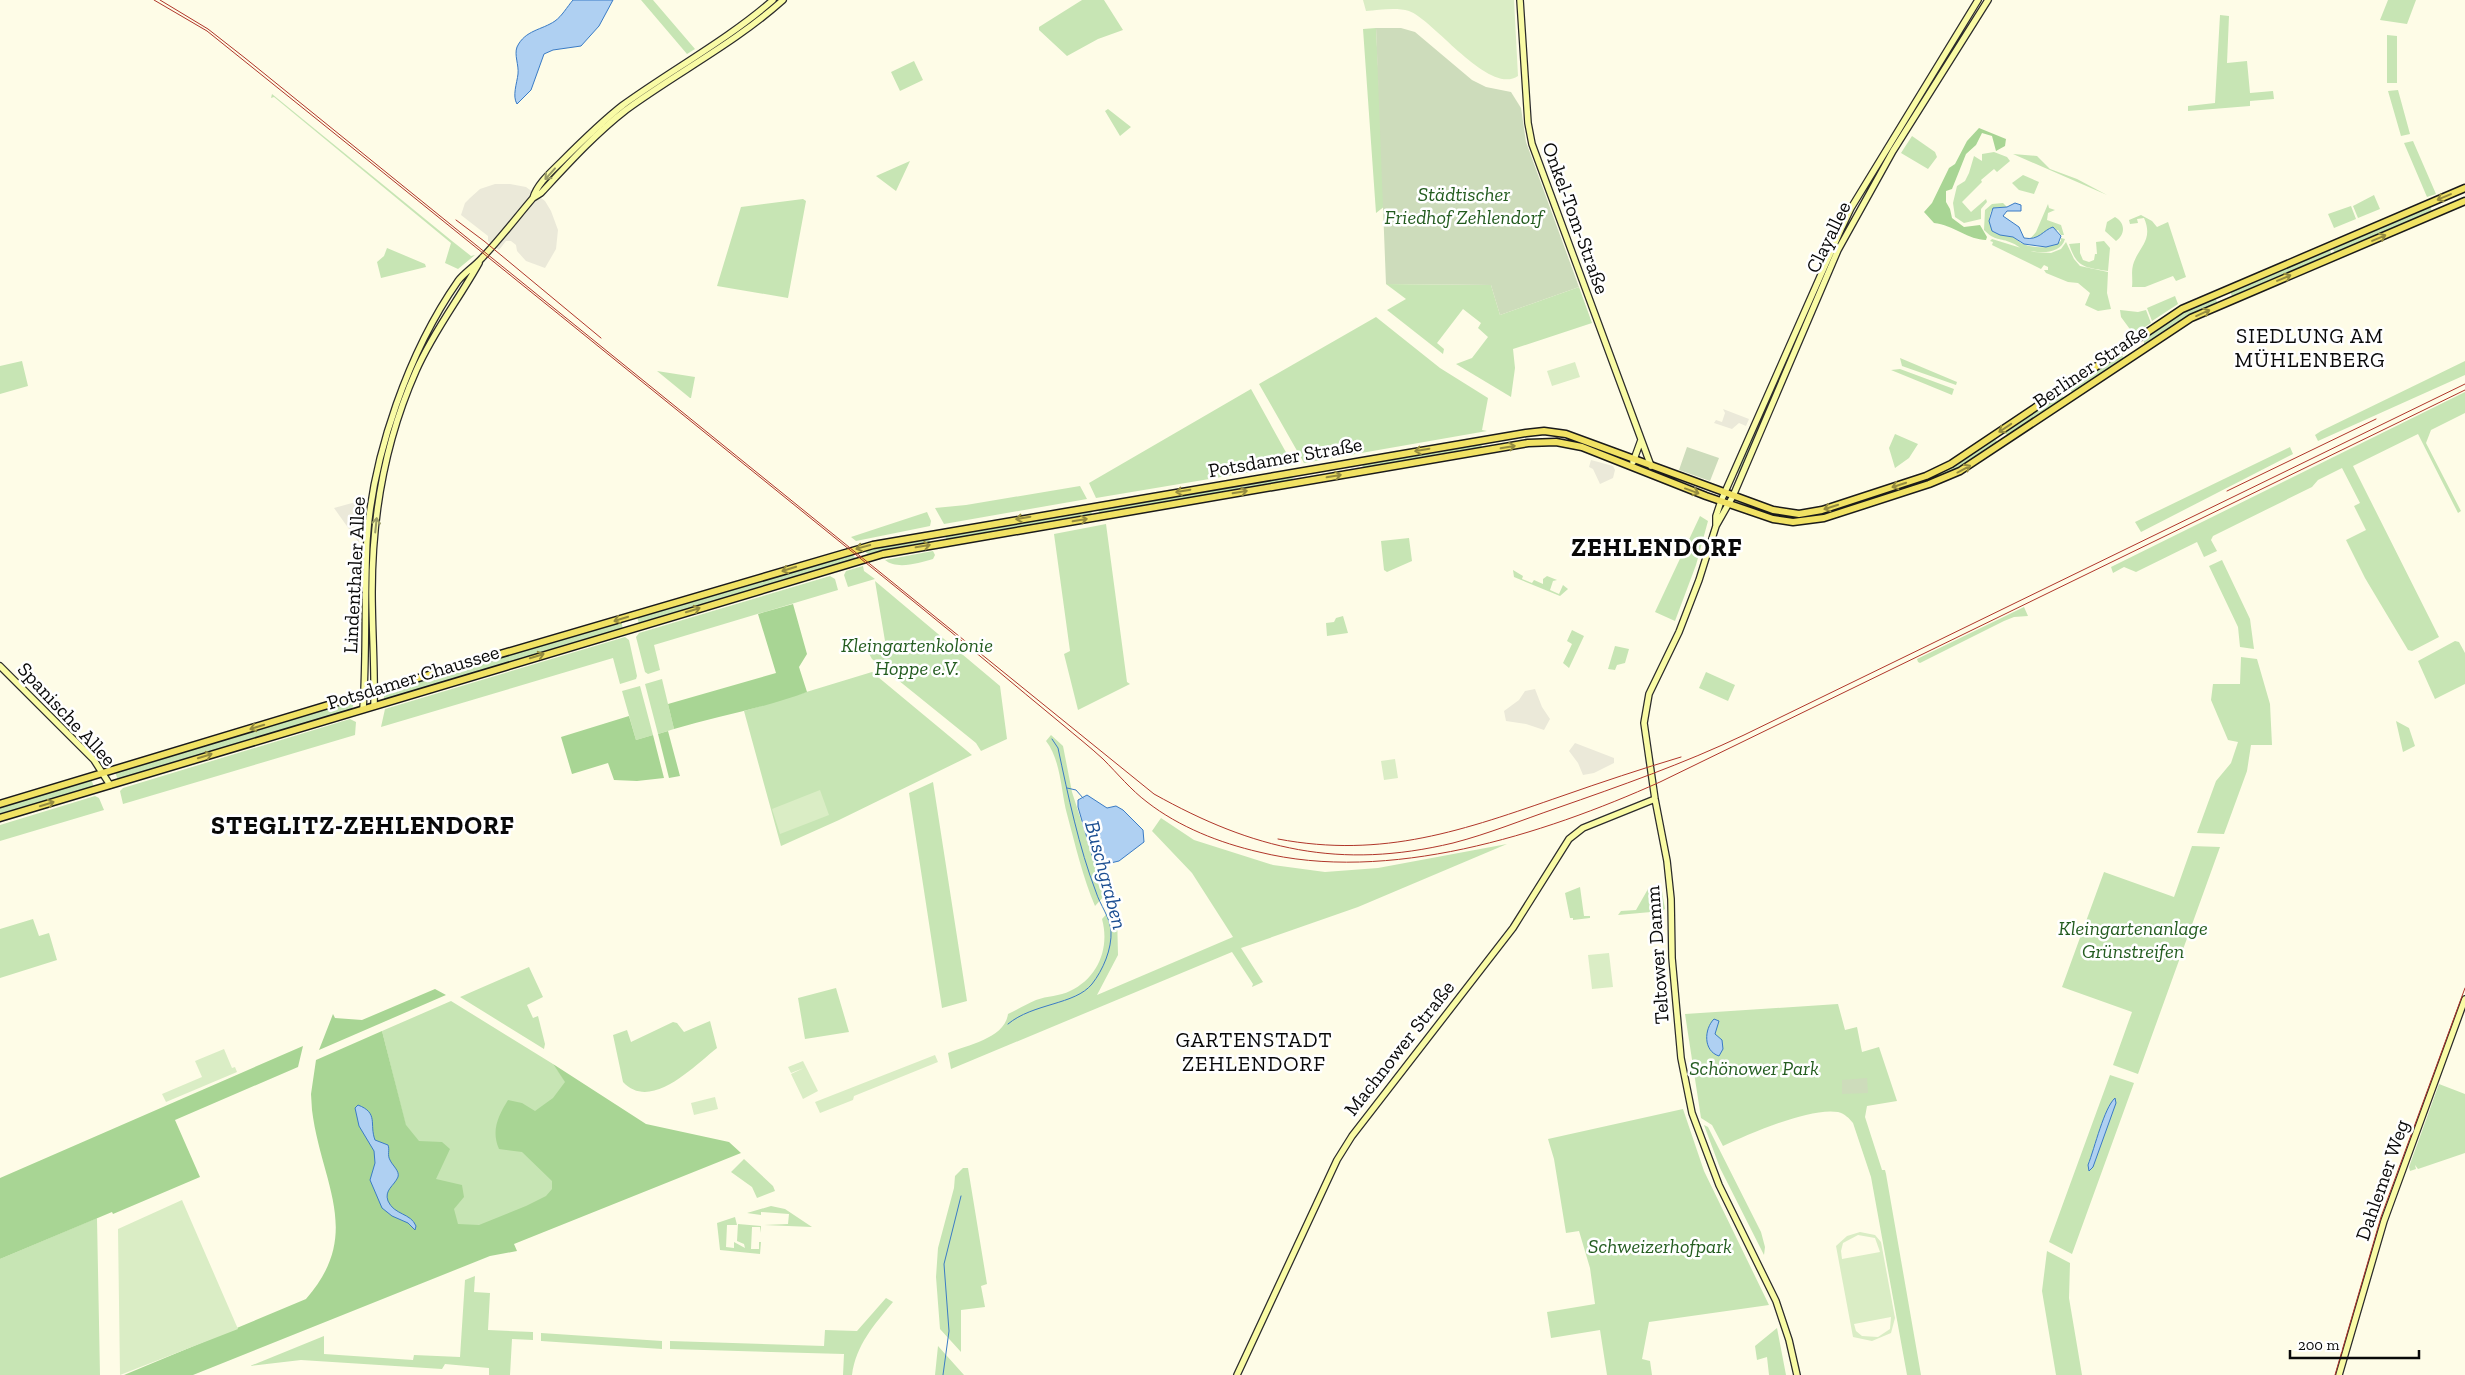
<svg xmlns="http://www.w3.org/2000/svg" width="2465" height="1375" viewBox="0 0 2465 1375" font-family="'Zilla Slab',serif">
<style>
.green{fill:#c7e5b4}
.forest{fill:#a8d594}
.cemetery{fill:#cddcbb}
.pitch{fill:#daedc5;fill-rule:evenodd}
.plaza{fill:#ebe9d9}
.water{fill:#afd0f2;stroke:#3a7bc5}
.lines{fill:none;stroke-linecap:round;stroke-linejoin:round}
.stream{stroke:#3a7bc5;stroke-width:1}
.secondary-casing{stroke:#2b2b2b;stroke-width:8}
.primary-casing{stroke:#1a1a1a;stroke-width:9}
.secondary{stroke:#f9fba5;stroke-width:5.5}
.primary{stroke:#f1e264;stroke-width:6}
.tram{stroke:#b0362a;stroke-width:1}
.rail{stroke:#b0362a;stroke-width:1}
.oneway{stroke:#999a67}
.oneway2{stroke:#948b40}
.labels{text-anchor:middle;stroke-width:5;stroke-linejoin:round;paint-order:stroke}
.park-label{font-size:20px;font-style:italic;fill:#235c1f;stroke:#fff}
.street-label{font-size:20px;fill:#090909;stroke:#fff}
.neighbourhood-label{font-size:21px;letter-spacing:1px;fill:#090909;stroke:#fff}
.water-label{font-size:21px;font-style:italic;fill:#1b4e92;stroke:#fff}
.district-label{font-size:25px;font-weight:bold;letter-spacing:1px;fill:#090909;stroke:#fff}
</style>
<rect width="100%" height="100%" fill="#fefce7"/>
<path class="green" d="M641,0h12l42,49 -8,5z
M1082,0h22l19,30 -25,9 -31,17 -28,-26v-3z
M2388,0h28l-9,24 -27,-4z
M2220,15l9,1 -2,47 20,-2 3,32 23,-2 1,8 -24,2v5l-62,5v-5l27,-3z
M1376,28l9,178 -9,7 -13,-184z
M2387,35l10,1v47h-10z
M914,61l9,19 -23,11 -9,-19z
M2398,90l12,44 -9,2 -13,-45z
M272,94l180,147 19,15 4,-1 -17,14 -13,-6 6,-20 -177,-146 -3,1z
M1108,109l23,18 -11,9 -15,-25z
M1912,136l23,16 2,5 -9,12 -27,-16z
M2413,141l23,53 -9,3 -23,-54z
M1994,152l13,5 3,4 -13,11 -3,-3 -13,11 1,2 -20,20 9,10 15,-13 1,3 -6,7v10l-17,4 -9,-6 -2,-14 4,-17 8,-5 4,-8 5,-17 8,5v-7z
M2013,154l24,2 13,13 27,10 30,16z
M910,161l-14,30 -20,-15z
M2023,175l16,7 -5,12 -15,-4 -7,-7z
M2374,195l6,14 -22,9 -5,-12z
M803,199l3,2 -18,97 -71,-12 24,-79z
M2003,203l4,4h-9l-7,4 -2,8 3,12c6,4 12,3 19,5 5,2 7,5 10,7 13,6 29,6 40,-2v-3l4,1c-5,17 -29,14 -42,10 -4,-1 -7,-5 -11,-6 -13,-6 -16,-1 -28,-13l1,-20 7,-6z
M2048,204l1,4 6,2 -7,3 -1,7 14,5 3,10h-3l-3,-5 -28,9 6,-7z
M2351,206l5,13 -22,9 -6,-14z
M2430,206l2,6 -97,42 -3,-7z
M2141,215l11,6 5,6 11,-5 18,55 -10,4 -3,-5 -28,11h-13c1,-8 -1,-15 1,-22 5,-18 21,-24 11,-47l-7,1 1,4 -8,1 -1,-4z
M2115,217c11,6 10,18 1,24l-11,-10 2,-9z
M1844,227l3,1 -108,245 -1,-1z
M1992,239l42,13 17,1 10,-4 5,-7 8,17 6,7 28,6 -1,21 4,16 -13,2 -13,-6 5,-12 -12,-10 -10,-1 -22,-9 -2,-3h4v-3l-4,-2 -3,4 -49,-24 1,-3 -3,-1z
M2104,241l6,7 -2,23c-24,-4 -31,-3 -39,-27l11,-1v10l3,7 6,2 5,-2 1,-6h2l-1,-12z
M387,248l38,16 1,3 -45,11 -4,-16 7,-6z
M2329,248l3,7 -99,43 -3,-6z
M1386,284l105,1 9,30 79,-28 13,36 -79,26 2,19 -4,29 -55,-33 16,-6 16,-21 -10,-9 3,-5 -18,-14 -26,34 7,6 -1,5 -56,-44 19,-11z
M2175,296l3,8 -26,17 -5,-13z
M2215,297l3,7 -73,43 -2,-9 42,-27z
M2120,310l18,2 8,-2 5,13 -15,10 -4,-1 -11,-15z
M1376,317l64,51 48,30 -6,32 5,1 -183,32 -45,-79z
M2121,354l4,6 -52,34 -4,-6z
M1900,358l57,24 -1,3 -54,-19z
M22,361l6,25 -28,8v-28z
M2465,361v14l-147,66 -3,-6 6,-4z
M1900,369l54,20 -2,6 -61,-25z
M657,371l38,6 -4,21h-1z
M1251,389l42,76 -197,33 -7,-15z
M2465,392v21l-34,17 -5,13 35,68 -3,2 -40,-79 -65,32 86,171 -27,14 -4,-1 -43,-72 -19,-38 20,-10 -12,-24 6,-3 -18,-35 -24,12 -6,7 -99,49 -2,4 6,11 -13,6 -7,-15 -61,30 -12,-5 -11,6 -2,-6z
M2061,394l4,6 -56,37 -5,-5z
M1895,434l23,10 -9,14 -14,10 -6,-20z
M1994,438l5,5 -31,21 -37,17 -1,-4 22,-10z
M1481,442l1,6 -119,21 -1,-7z
M2290,447l3,7 -152,78 -6,-10z
M1292,474l1,7 -194,32 -1,-5z
M1080,486l7,13 -143,25 -9,-16 31,-3z
M1091,509l1,6 -145,25 -3,-6z
M927,512l4,9 -1,5 -74,15 -5,-4z
M1700,516l8,5 -12,44 -21,56 -20,-9z
M1106,524l21,158 3,2 -52,26 -14,-56 6,-3 -16,-117z
M929,536l1,7 -61,12 -7,-6z
M1409,538l3,23 -25,11 -3,-2 -3,-29z
M933,551l2,4 -2,4c-14,4 -36,11 -48,1z
M850,553l7,6 -218,65 -2,-8z
M2222,560l28,59 4,30 -14,-2 -2,-20 -29,-61z
M863,566l1,5 11,8 -27,8 -4,-12 2,-4z
M1513,570l10,6 -1,3 10,4 2,-3 9,4v-5l4,-3 10,4 -4,1 -3,9 9,4 4,-9 5,4 -8,7 -46,-19z
M830,576l5,3 3,11 -184,55 6,25 -12,4 -3,-2 -9,-35 3,-4z
M875,581l125,105 7,53 -26,12 -5,-8 -104,-84 -5,-9 18,-9z
M2024,607l4,9 -14,1 -10,4 -84,42 -2,-1 -1,-3z
M1343,616l5,17 -21,3 -1,-13 8,-1 2,-4z
M621,621l2,8 -239,71v-8z
M1572,630l12,6 -15,32 -6,-5 9,-19 -5,-3z
M625,637l4,3 8,36 -1,3 -16,5 -7,-26 -232,69 4,-18z
M2455,641l4,1 6,11v31l-30,15 -17,-38z
M1615,646l14,3 -4,14 -8,2 -2,5 -7,-1z
M2241,657l16,2 13,45 2,41h-21l-4,26 -23,63 -27,-1 19,-52 15,-18 7,-21 -10,-2 -17,-40 2,-16h27z
M872,672l100,83 -133,65 -58,26 -37,-135z
M1706,672l29,13 -7,16 -29,-13z
M662,679l12,50 -16,5 -13,-50z
M640,686l13,49 -17,5 -14,-49z
M354,701l-2,9 -234,70 -3,-8z
M350,719l6,3 -1,13 -232,69 -3,-13 3,-3z
M2396,721l13,7 6,18 -12,6z
M1051,735l12,11 9,46 33,103 -10,11c-12,-28 -20,-62 -28,-92 -6,-22 -6,-54 -21,-73z
M91,779l3,8 -94,29v-10z
M933,782l34,219 -25,7 -33,-215z
M95,796l4,2 5,12 -104,31v-16z
M1161,818l33,22 79,25 52,7 53,-4 129,-24 -149,63 -117,41 22,34 -11,5 1,-3 -21,-32 -281,117 -3,-16c20,-8 57,-15 60,-39 10,-5 19,-10 28,-14 11,-4 24,-4 34,-9 28,-13 40,-43 32,-72l10,-11 5,5 1,42 -21,40 136,-58 -41,-64 -40,-42z
M2192,846l28,1 -82,227 -25,-9 19,-53 -70,-25 42,-115 70,25z
M1661,885l4,24 -3,2 -44,4 3,-4 15,-1 12,-21z
M1580,887l4,29h6v2l-17,2v-2h-3l-5,-25z
M33,919l6,17 10,-3 8,27 -57,18v-49z
M529,967l14,30 -16,8 6,13 5,-2 7,28 -1,5 -84,-52z
M836,988l13,44 -44,7 -7,-41z
M451,1001l102,63 78,110 -177,73 -39,-84 -33,-132z
M1838,1004l7,26 12,-3 5,25 17,-5 18,54 -30,5 -2,11 17,53h3l1,4 35,201h-14l-36,-198 -18,-54c-4,-5 -8,-9 -15,-11 -28,-5 -89,22 -115,34l-11,-21 -11,-7 -16,-104z
M710,1021l7,27c-23,18 -66,64 -94,34l-10,-47 14,-5 4,12 42,-20 4,1 7,9z
M2110,1075l24,8 -62,171 -23,-12z
M2439,1084l26,10v59l-47,16 -3,-4 1,4 -6,2 -1,-4z
M1683,1109l21,62 65,134 -120,17 -7,37 8,2 2,14h-45l-7,-45 -49,8 -4,-26 48,-8 -5,-36 -11,-37 -13,2 -12,-74 -6,-20z
M1704,1125l4,2 53,105 4,15 -1,8 -44,-87z
M744,1159l29,27 2,5 -18,7 -5,-11 -21,-15z
M963,1168h5l19,116 -6,2 4,21 -24,3v42l-21,-23 -4,-52 2,-29 16,-60 1,-12z
M771,1206l14,3 27,18 -48,-2 24,-1 1,-10 -28,-2v3l-14,-2z
M735,1217l2,8h-10l-1,22 8,1v-6l11,6 -1,-4 -7,-3 1,-17 23,2v7l-1,-6h-8l-1,22h8v-7h2l-1,12 -40,-4 -3,-27z
M97,1218l3,157h-100v-116z
M2047,1251l23,12 -1,35 13,77h-26l-14,-84z
M475,1276l-1,16 16,1 -2,37 45,2v8l-21,-1 -2,36h-21v-7l-44,-4 -3,5 -141,-9 -51,6 74,-30v18l89,6 1,-5 46,2 5,-77z
M886,1298l7,4c-19,23 -37,43 -41,73h-9l1,-21 -174,-5v-8l154,5 1,-16 32,1z
M1777,1328l9,47h-17l-2,-18 -10,3 -2,-14z
M541,1333l121,8v8l-121,-8z
M938,1346l26,29h-29z"/>
<path class="forest" d="M1979,128l27,11 -1,7 -9,5 -4,-15 -10,-3 -6,12 -10,9 -14,35 -6,2v11l4,7 2,9 12,9 16,-2 7,12 -1,3c-17,0 -33,-15 -52,-17l-10,-11 8,-9 17,-35 6,-4 12,-23z
M793,604l14,50 -8,13 8,25c-43,16 -89,24 -133,37l-6,-25 108,-31 -18,-59z
M629,716l7,24 17,-5 11,43 -27,3 -23,-1 -6,-17 -36,11 -11,-37z
M668,731l12,45 -11,2 -11,-44z
M435,989l11,6 -127,55 14,-36 2,4 27,2z
M382,1031l24,94 13,16 23,1 8,7 -14,30 26,6 2,12 -10,12 4,15 21,1 47,-19 20,-10 6,-7v-8l-30,-29 -23,-3c-8,-18 -1,-33 9,-49l14,3 13,8 18,-13 12,-16 -12,-18 93,60 83,18 12,11 -227,91 3,7 -27,5 -297,119h-69l182,-76c58,-66 15,-116 6,-189l-1,-16 5,-34z
M303,1046l-5,21 -123,53 25,57 -87,37 -1,-2 -112,47v-81z"/>
<path class="cemetery" d="M1376,28h25l14,4 57,48 14,7 25,5 10,16 5,34 53,145 -79,28 -9,-30 -105,-1z
M1687,447l32,11 -9,23 -31,-11z
M1867,1078l1,15 -26,1v-14z"/>
<path class="pitch" d="M1363,0h151l4,76c-29,20 -84,-56 -109,-65 -13,-4 -30,-1 -43,0z
M1575,362l5,15 -28,9 -5,-15z
M1395,759l3,19 -14,2 -3,-19z
M820,790l9,25 -49,19 -8,-25z
M1609,953l4,34 -21,2 -4,-34z
M224,1049l8,19 3,-1 2,5 -71,30 -4,-8 40,-17 -7,-16z
M935,1055l3,7 -84,34 -1,4 -33,13 -5,-11z
M803,1061l15,30 -15,8 -12,-25 13,-6 -13,5 -3,-6z
M715,1097l3,12 -24,6 -3,-12z
M182,1200l56,129 -118,46 -2,-146z
M1860,1232l15,3 6,7 14,76 -4,15 -19,8 -19,-4 -17,-91 11,-10zM1858,1235l17,3 5,14 -38,7 -1,-8 2,-8zM1891,1317l-1,12 -12,8 -16,-1 -6,-5 -2,-7z"/>
<path class="plaza" d="M495,184h15l16,3 19,14 6,10 7,19 -2,19 -11,19 -19,-7 -9,-10 -1,-6 -5,-4h-5l-7,9 -11,-9v-5l-27,-21 4,-12 5,-5 10,-9z
M1723,409l26,10 -3,7 -7,-3 -7,6 -18,-6 2,-3 6,2 3,-9z
M1591,460l22,6 2,4 -2,8 -13,6 -7,-15 -4,-2z
M363,500l-4,43 -25,-35z
M1535,689l7,18 8,12 -6,11 -18,-6 -20,-3 -2,-10 15,-11 6,-9z
M1575,743l39,15v5l-20,10 -11,2 -5,-12 -9,-12z"/>
<path class="water" d="M573,0h40l-14,26 -18,20 -28,4 -9,4 -13,36 -14,14c-5,-8 0,-21 1,-30 1,-9 -4,-19 -1,-27 8,-17 25,-17 38,-26 7,-5 12,-14 18,-21z
M2015,203l6,2v6h-14l-4,5 16,11 5,11c15,3 19,-8 29,-11l8,9 -3,8 -12,3 -22,-3 -11,-7 -13,-2 -8,-4 -3,-10 4,-13 14,-1z
M1087,795l20,13 9,-2 7,4 20,20 1,12 -25,19 -17,4 -8,-3 -16,-55v-7z
M1714,1019l5,2 -4,13 7,6 1,9 -4,7c-16,-5 -15,-27 -5,-37z
M2115,1098l1,5 -23,64 -4,4 -1,-6c7,-18 16,-57 27,-67z
M358,1105c21,8 11,19 17,35l13,5c2,5 -1,10 2,15 2,5 10,11 8,17 -4,9 -14,13 -10,24 6,14 23,12 28,25l-1,4 -7,-7 -16,-7 -10,-8 -12,-28 5,-17 -1,-12 -15,-25 -4,-18z"/>
<g class="lines">
<path class="stream" d="M1067,788l9,2 7,8
M1008,1024c25,-21 67,-19 84,-40 11,-14 20,-35 19,-53 -1,-14 -11,-26 -15,-39 -17,-44 -28,-97 -38,-144l-6,-9
M943,1375l6,-44 -5,-67 17,-68"/>
<defs>
<path id="secondary" d="M1520,0l8,123 4,21 119,322
M533,198c4,-14 18,-26 28,-36 20,-20 40,-40 62,-57 50,-36 104,-65 150,-105
M1633,462l8,-22
M1716,526l17,-30 105,-246 55,-99 95,-151
M0,666l94,94 16,25
M374,706c1,-38 -2,-76 -2,-114 0,-76 13,-151 44,-221 17,-39 43,-72 63,-108
M363,709c4,-57 1,-113 4,-170 6,-85 42,-188 91,-258 7,-9 16,-14 24,-23 18,-19 34,-40 51,-60l8,-5c27,-29 54,-59 85,-83 52,-38 109,-67 157,-110
M1237,1375l100,-215 15,-24 161,-208 56,-89 14,-11 72,-29
M1797,1375l-8,-35 -13,-39 -57,-116 -27,-72 -11,-55 -9,-100 -1,-59 -4,-38 -12,-62 -11,-76 5,-29 30,-62 20,-52 17,-54v-10l5,-15 121,-274 9,-19 127,-208
M2339,1375l45,-154 81,-222"/>
<path id="primary" d="M0,804l381,-115 492,-144 653,-112 18,-2 22,3 207,76 26,4 23,-4 104,-34 25,-12 231,-155 283,-121
M0,818l883,-264 645,-111 28,-1 26,5 124,49 67,23 20,3 31,-4 105,-34 31,-13 231,-153 274,-117"/>
</defs>
<use href="#secondary" class="secondary-casing"/>
<use href="#primary" class="primary-casing"/>
<use href="#secondary" class="secondary"/>
<use href="#primary" class="primary"/>
<path class="tram" d="M160,0l48,29 37,29 909,736c100,56 186,76 299,49 35,-9 69,-23 104,-35 63,-22 126,-44 187,-73l721,-351
M456,220l28,21 117,97
M2227,491l149,-72
M1278,839c106,20 186,-9 284,-43 40,-14 79,-27 119,-39"/>
<path class="rail" d="M154,0l53,31c236,189 471,380 706,570 51,41 100,83 150,124 13,11 27,22 40,34 15,15 28,31 44,43 32,25 73,41 112,50 129,32 283,-17 401,-70l805,-392
M2335,1375l46,-158 84,-229"/>
</g>
<defs><path id="oneway-shaft" d="M-6 0H5M1.5-3L5.5 0L1.5 3" fill="none" stroke-width="1.6" stroke-linecap="round" stroke-linejoin="round" transform="scale(1.25)"/></defs>
<g class="oneway">
<use href="#oneway-shaft" transform="translate(550 174) rotate(132)"/>
<use href="#oneway-shaft" transform="translate(376 525) rotate(-84)"/>
</g>
<g class="oneway2">
<use href="#oneway-shaft" transform="translate(2444 197) rotate(157)"/>
<use href="#oneway-shaft" transform="translate(2379 238) rotate(-23)"/>
<use href="#oneway-shaft" transform="translate(2284 278) rotate(-23)"/>
<use href="#oneway-shaft" transform="translate(2203 313) rotate(-24)"/>
<use href="#oneway-shaft" transform="translate(2005 428) rotate(146)"/>
<use href="#oneway-shaft" transform="translate(1508 447) rotate(-10)"/>
<use href="#oneway-shaft" transform="translate(1422 450) rotate(170)"/>
<use href="#oneway-shaft" transform="translate(1964 469) rotate(-28)"/>
<use href="#oneway-shaft" transform="translate(1334 476) rotate(-10)"/>
<use href="#oneway-shaft" transform="translate(1899 485) rotate(162)"/>
<use href="#oneway-shaft" transform="translate(1183 491) rotate(170)"/>
<use href="#oneway-shaft" transform="translate(1692 491) rotate(20)"/>
<use href="#oneway-shaft" transform="translate(1240 492) rotate(-9)"/>
<use href="#oneway-shaft" transform="translate(1831 507) rotate(162)"/>
<use href="#oneway-shaft" transform="translate(1023 518) rotate(170)"/>
<use href="#oneway-shaft" transform="translate(1080 520) rotate(-10)"/>
<use href="#oneway-shaft" transform="translate(923 546) rotate(-10)"/>
<use href="#oneway-shaft" transform="translate(863 547) rotate(165)"/>
<use href="#oneway-shaft" transform="translate(789 569) rotate(163)"/>
<use href="#oneway-shaft" transform="translate(693 610) rotate(-17)"/>
<use href="#oneway-shaft" transform="translate(621 619) rotate(163)"/>
<use href="#oneway-shaft" transform="translate(537 656) rotate(-17)"/>
<use href="#oneway-shaft" transform="translate(257 727) rotate(163)"/>
<use href="#oneway-shaft" transform="translate(205 756) rotate(-17)"/>
<use href="#oneway-shaft" transform="translate(47 804) rotate(-17)"/>
</g>
<g class="labels">
<g class="park-label">
<text x="1464" y="201">Städtischer<tspan x="1464" dy="23">Friedhof Zehlendorf</tspan></text>
<text x="917" y="652">Kleingartenkolonie<tspan x="917" dy="23">Hoppe e.V.</tspan></text>
<text x="2133" y="935">Kleingartenanlage<tspan x="2133" dy="23">Grünstreifen</tspan></text>
<text x="1754" y="1075">Schönower Park</text>
<text x="1660" y="1253">Schweizerhofpark</text>
</g>
<g class="street-label">
<text transform="translate(1576 218) rotate(70)" y="7">Onkel-Tom-Straße</text>
<text transform="translate(1828 237) rotate(-64)" y="7">Clayallee</text>
<text transform="translate(2090 366) rotate(-34)" y="7">Berliner Straße</text>
<text transform="translate(1285 457) rotate(-10)" y="7">Potsdamer Straße</text>
<text transform="translate(354 575) rotate(-87)" y="7">Lindenthaler Allee</text>
<text transform="translate(413 677) rotate(-17)" y="7">Potsdamer Chaussee</text>
<text transform="translate(67 714) rotate(47)" y="7">Spanische Allee</text>
<text transform="translate(1657 955) rotate(-94)" y="7">Teltower Damm</text>
<text transform="translate(1399 1048) rotate(-52)" y="7">Machnower Straße</text>
<text transform="translate(2382 1180) rotate(-71)" y="7">Dahlemer Weg</text>
</g>
<g class="neighbourhood-label">
<text x="2310" y="343">SIEDLUNG AM<tspan x="2310" dy="24">MÜHLENBERG</tspan></text>
<text x="1254" y="1047">GARTENSTADT<tspan x="1254" dy="24">ZEHLENDORF</tspan></text>
</g>
<g class="water-label">
<text transform="translate(1106 875) rotate(75)" y="7">Buschgraben</text>
</g>
<g class="district-label">
<text x="1657" y="556">ZEHLENDORF</text>
<text x="363" y="834">STEGLITZ-ZEHLENDORF</text>
</g>
</g>
<path d="M2290 1350v8h129v-8" fill="none" stroke="#090909" stroke-width="2.5"/>
<text x="2298" y="1350" font-size="15" fill="#090909" stroke="#ffffff" stroke-width="4" paint-order="stroke">200 m</text>
</svg>
